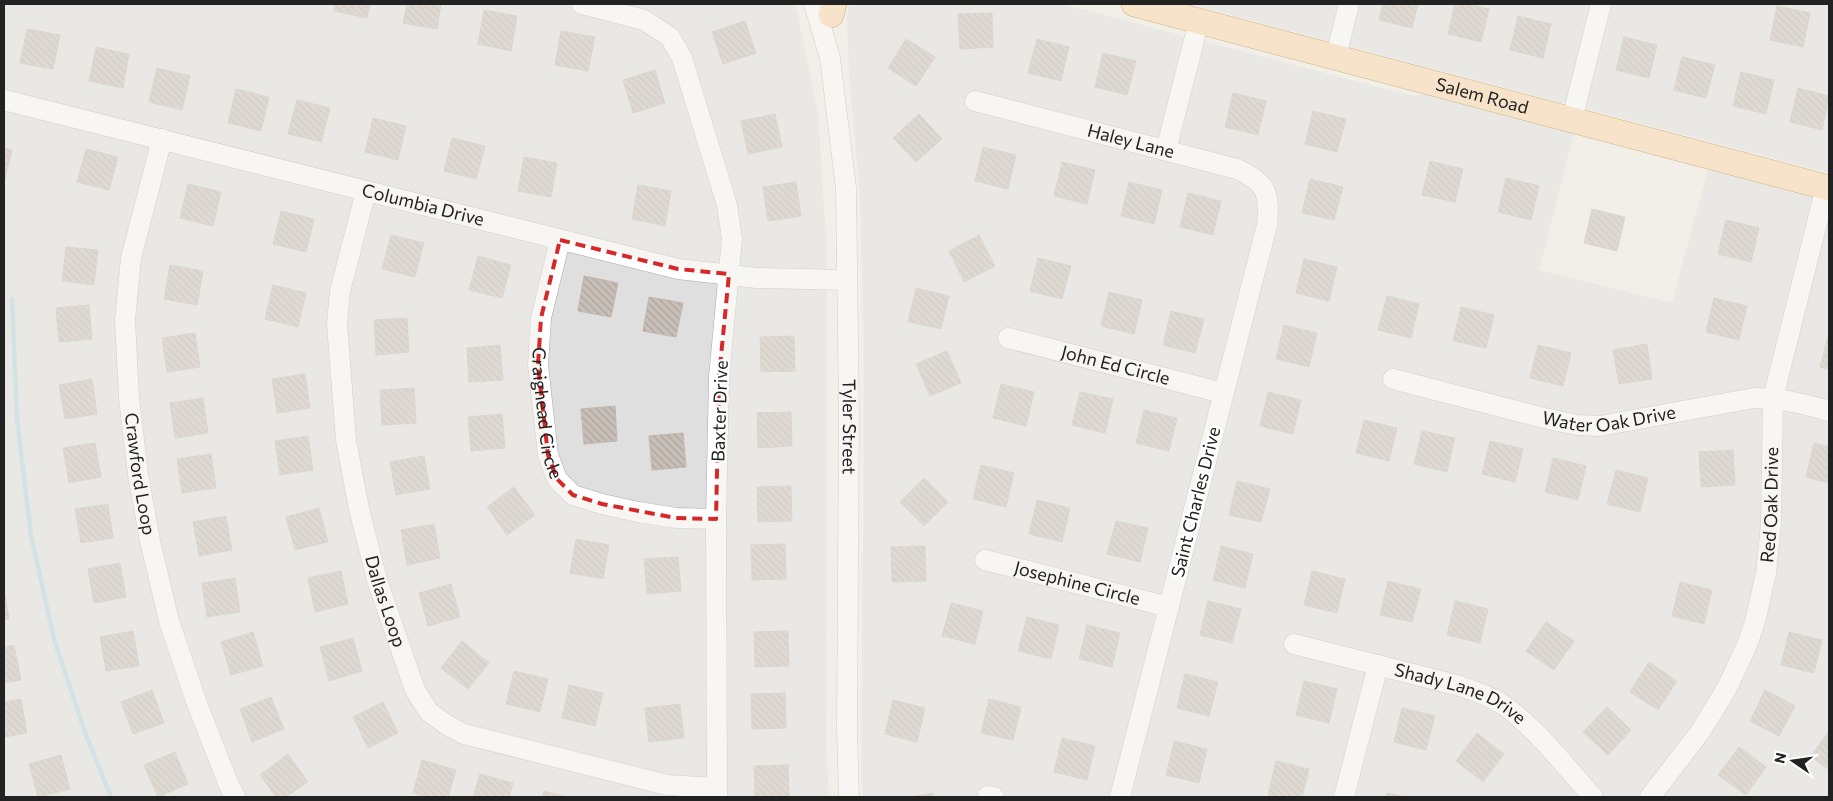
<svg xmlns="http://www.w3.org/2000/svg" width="1833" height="801" viewBox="0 0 1833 801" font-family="Commissioner,sans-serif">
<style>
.residential{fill:#e0dfdf;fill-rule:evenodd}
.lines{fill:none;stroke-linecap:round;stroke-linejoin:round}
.stream{stroke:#aad3df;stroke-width:4.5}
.building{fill:url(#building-back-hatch);stroke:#c4b6ab}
.minor-casing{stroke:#a9a9a9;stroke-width:21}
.major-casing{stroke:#a06b00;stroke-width:26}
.minor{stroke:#fff;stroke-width:20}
.major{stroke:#fcd6a4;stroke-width:25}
.marked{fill:none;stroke:#d62828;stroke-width:4;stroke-dasharray:10 6;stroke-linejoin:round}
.labels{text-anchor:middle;stroke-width:4.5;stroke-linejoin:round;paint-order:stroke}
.street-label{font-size:18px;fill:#222;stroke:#fff}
</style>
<defs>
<pattern id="building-back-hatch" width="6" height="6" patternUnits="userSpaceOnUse" patternTransform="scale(1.25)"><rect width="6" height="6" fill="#c7bfb8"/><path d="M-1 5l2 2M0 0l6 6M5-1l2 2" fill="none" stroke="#aba49e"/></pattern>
</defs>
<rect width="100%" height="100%" fill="#f2efe9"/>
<path class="residential" d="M4,4h789l4,8 21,102 9,137 -1,492 3,54h-825zM130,237l13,3 -8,27 -2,70 8,117 34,152 54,159 -15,4 -57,-158 -29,-156 -9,-121 4,-68zM709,650l13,1 1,99h-16z
M849,4h213l351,92 11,-2 150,39 -35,137 133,33 36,-134 121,32v596h-966l-2,-23 3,-350 -1,-110 -3,-120 -11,-118 -2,-59z
M1189,4h640v169l-410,-108z"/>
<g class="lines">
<path class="stream" d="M12,299l5,120 14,116 23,104 32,96 25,62"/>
</g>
<path class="building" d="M335,4h35l-3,14 -33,-7z
M407,4h34l-4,25 -34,-6z
M1383,4h35l-6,24 -33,-8z
M1455,4h13l21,5 -8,33 -33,-8z
M1777,6l33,7 -7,34 -33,-7z
M484,10l33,6 -6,35 -33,-7z
M992,13l1,34 -33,2 -2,-35z
M1518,16l33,8 -8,34 -33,-8z
M745,21l11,32 -33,11 -11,-32z
M27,29l33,6 -7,34 -33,-6z
M561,31l34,6 -7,34 -33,-6z
M1624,37l33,8 -8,33 -33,-8z
M906,39l29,18 -19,29 -28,-18z
M1037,39l32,8 -8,34 -33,-8z
M96,47l33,7 -6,34 -34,-7z
M1103,53l33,8 -9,34 -32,-8z
M1682,57l33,8 -9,33 -32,-8z
M157,68l33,8 -8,34 -33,-8z
M655,70l10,33 -32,10 -10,-33z
M1741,72l33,8 -8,34 -33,-8z
M1798,88l31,8 -7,34 -32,-8z
M236,89l33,8 -8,34 -33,-8z
M1233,93l33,8 -8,34 -33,-8z
M297,100l33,8 -9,34 -33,-8z
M1313,111l33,8 -9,33 -32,-8z
M775,114l7,33 -34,7 -7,-33z
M919,114l23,25 -26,23 -23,-24z
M373,118l33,8 -8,34 -33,-8z
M452,138l33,8 -9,33 -32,-8z
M983,147l33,8 -8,34 -33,-8z
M4,148l8,2 -8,33z
M86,149l32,8 -9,33 -32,-8z
M524,157l33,6 -6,34 -33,-6z
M1430,161l33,8 -8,33 -33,-7z
M1062,162l33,8 -8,34 -33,-8z
M1506,178l33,8 -8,34 -33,-8z
M1310,179l33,8 -9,33 -32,-7z
M796,182l5,34 -33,5 -5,-34z
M1129,182l33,8 -8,34 -33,-8z
M188,184l33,8 -8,34 -33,-8z
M638,185l33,6 -6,35 -33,-7z
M1188,193l33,8 -8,34 -33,-8z
M1592,209l33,8 -8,34 -33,-8z
M281,211l33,8 -8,33 -33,-8z
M1726,220l33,8 -8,34 -33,-8z
M391,235l33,8 -9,34 -33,-8z
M979,235l16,31 -31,16 -15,-31z
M66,247l32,3 -4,35 -32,-4z
M478,256l33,9 -9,33 -33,-8z
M1038,258l33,8 -9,33 -32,-8z
M1304,259l33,8 -8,34 -33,-8z
M170,265l33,6 -6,34 -33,-6z
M584,276l34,7 -7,34 -33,-6z
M273,285l33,8 -8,34 -33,-8z
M916,288l33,8 -8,33 -33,-7z
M1109,292l33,8 -8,34 -33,-8z
M1387,296l32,8 -8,34 -33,-8z
M649,297l34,6 -7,34 -33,-6z
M1714,298l33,8 -8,34 -33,-8z
M89,305l3,34 -33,3 -3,-34z
M1461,307l33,8 -8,33 -33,-7z
M1171,311l33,8 -9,34 -32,-8z
M407,318l2,34 -33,3 -2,-35z
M1284,325l33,8 -8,34 -33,-8z
M195,333l5,34 -33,5 -5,-34z
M1829,333v36l-9,-2z
M794,336l1,35 -34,1 -1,-35z
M1647,344l5,35 -33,5 -6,-34z
M500,345l3,35 -34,2 -2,-34z
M1538,345l33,8 -8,33 -33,-8z
M947,351l14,32 -31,13 -14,-32z
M305,374l5,34 -33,5 -5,-34z
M92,379l5,35 -32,5 -6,-34z
M1001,384l33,8 -8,34 -33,-8z
M414,388l2,35 -34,2 -2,-35z
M1080,392l33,7 -8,34 -33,-8z
M1268,392l33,8 -8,34 -33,-8z
M203,398l5,35 -33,5 -5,-35z
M615,406l2,35 -33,3 -3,-35z
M1144,410l33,8 -8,33 -33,-8z
M791,412l1,34 -34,2 -1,-35z
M502,414l3,34 -34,3 -3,-34z
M1364,420l33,8 -8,33 -33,-8z
M1422,431l33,7 -8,34 -33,-8z
M683,433l3,34 -34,3 -3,-34z
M308,436l5,34 -33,5 -5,-34z
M1490,441l33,8 -8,33 -33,-8z
M95,443l6,34 -32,6 -6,-35z
M1814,443l15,4v36l-23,-6z
M1733,450l2,35 -34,2 -2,-35z
M211,454l5,34 -34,5 -5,-34z
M424,456l6,33 -34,6 -6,-33z
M1553,458l33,8 -8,34 -33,-8z
M981,465l33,8 -8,34 -33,-8z
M1616,470l32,8 -8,34 -33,-8z
M924,478l24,24 -24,24 -24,-24z
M1237,481l33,8 -9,33 -32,-7z
M791,486l1,35 -34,1 -1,-35z
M514,487l21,28 -28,20 -20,-28z
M1037,500l33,8 -8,34 -33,-8z
M108,504l5,34 -32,5 -6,-34z
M319,508l9,34 -33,8 -9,-33z
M226,516l6,34 -33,6 -6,-34z
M1116,521l32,7 -8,34 -33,-8z
M434,524l6,34 -33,7 -6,-35z
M576,539l33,6 -6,34 -33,-6z
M785,544l1,35 -34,1 -1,-35z
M925,546l1,35 -34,1 -1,-35z
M1221,546l32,8 -8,34 -32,-8z
M678,557l3,34 -34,3 -3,-35z
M120,563l6,34 -32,6 -6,-34z
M341,571l7,33 -33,8 -7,-34z
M1312,571l33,8 -8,34 -33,-8z
M235,578l5,34 -33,5 -5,-34z
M1388,581l33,8 -9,33 -32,-7z
M1680,582l32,8 -8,34 -32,-8z
M451,584l9,33 -32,9 -9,-33z
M4,589l5,30 -5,1z
M1208,601l33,8 -9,34 -32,-8z
M1455,601l33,8 -8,34 -33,-8z
M951,603l32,8 -8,33 -33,-8z
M1027,617l32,8 -8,34 -33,-8z
M1546,622l28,19 -20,29 -28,-19z
M1087,625l33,8 -8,34 -33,-8z
M133,631l6,35 -33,5 -6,-34z
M788,631l1,35 -34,1 -1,-35z
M253,632l10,34 -32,9 -10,-33z
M1789,632l33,8 -8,33 -33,-8z
M353,638l9,33 -33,10 -9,-34z
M462,641l27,22 -21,26 -27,-21z
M14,645l7,35 -17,3v-36z
M1649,662l28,19 -19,29 -28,-18z
M514,671l34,8 -8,33 -34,-8z
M1185,674l33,8 -9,34 -32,-8z
M1304,681l33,8 -8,34 -33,-8z
M569,685l34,8 -8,33 -33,-8z
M152,690l12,33 -31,11 -12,-32z
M1765,690l30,16 -16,30 -29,-15z
M785,693l1,35 -34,1 -1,-35z
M271,697l13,32 -32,13 -12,-33z
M21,699l6,34 -23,4v-35z
M989,699l32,8 -8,33 -32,-7z
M893,700l32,8 -8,34 -32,-8z
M383,702l15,31 -30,15 -15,-31z
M680,704l4,34 -35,4 -4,-34z
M1607,707l24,23 -23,25 -25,-23z
M1402,708l33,8 -9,34 -32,-8z
M1829,731v39l-18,-14z
M1477,733l27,21 -21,28 -27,-21z
M1062,738l33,8 -8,34 -33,-8z
M1174,741l33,8 -8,34 -33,-8z
M1739,747l27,20 -20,28 -28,-20z
M175,752l13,32 -30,13 -14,-32z
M288,754l20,28 -22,15h-10l-16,-22z
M61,755l9,34 -32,8 -9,-33z
M422,760l34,10 -8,27h-20l-15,-4z
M1276,761l33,8 -7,28h-25l-9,-2z
M788,765l1,32h-34l-1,-31z
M480,774l33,9 -4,14h-36z
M544,791l22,6h-24z
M933,793v4h-22z
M1387,793l19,4h-20z"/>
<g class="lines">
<defs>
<g id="minor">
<path d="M582,4l62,16 26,17 12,21 45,147 5,34 -13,138 -3,142 1,278"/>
<path id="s1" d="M814,4l16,54 16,130 3,226 -2,315 2,68"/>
<path d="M1336,56l13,-52"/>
<path id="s2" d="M4,100l674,169 79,9 90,2"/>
<path id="s3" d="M975,101l262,68c30,14 33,24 30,56l-147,572"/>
<path d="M1572,119l29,-115"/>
<path id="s4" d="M162,139l-31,119 -6,62 4,78 9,76 12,67 19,80 27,80 32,82 7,14"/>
<path d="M1166,150l33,-129"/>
<path id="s5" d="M366,191l-26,100 -3,33 9,116 13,69 18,71 38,110 14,22 18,13 17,9 203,51 49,3"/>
<path id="s6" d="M560,240l-19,78 -3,47 10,90 9,24 16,16 29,9 36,8 38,6 40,1"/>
<path id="s7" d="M1008,338l215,55"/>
<path id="s8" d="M1393,379l151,39 33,7 23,1 154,-28c26,0 50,6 75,13"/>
<path id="s9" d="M985,560l184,47"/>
<path id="s10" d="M1294,644l166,42c13,5 27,9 39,16 35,23 66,64 94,95"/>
<path d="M988,796l6,1"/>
<path d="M1344,797l34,-132"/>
<path id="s11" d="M1650,797l50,-65 27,-44 20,-43 8,-23 11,-49 5,-49 2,-126 53,-211"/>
</g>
<g id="major">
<path id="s12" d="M1134,4l695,184"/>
<path d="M831,15l3,-11"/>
</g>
</defs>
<use href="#minor" class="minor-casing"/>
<use href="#major" class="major-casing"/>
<use href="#minor" class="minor"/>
<use href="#major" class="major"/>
</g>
<path d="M0 0H1833V801H0ZM560,240l118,29 51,5 -10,103 -3,142 -40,-1 -74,-14 -29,-9 -16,-16 -9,-24 -10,-90 3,-47z" fill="#f2efe9" fill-opacity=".55" fill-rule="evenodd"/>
<path class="marked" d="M560,240l118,29 51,5 -10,103 -3,142 -40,-1 -74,-14 -29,-9 -16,-16 -9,-24 -10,-90 3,-47z"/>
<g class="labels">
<g class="street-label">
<text dy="6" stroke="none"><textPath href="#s12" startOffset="360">Salem Road</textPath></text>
<text dy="6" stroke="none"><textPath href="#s3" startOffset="161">Haley Lane</textPath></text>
<text dy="6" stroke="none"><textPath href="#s2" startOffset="432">Columbia Drive</textPath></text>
<text dy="6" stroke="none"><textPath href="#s7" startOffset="111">John Ed Circle</textPath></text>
<text transform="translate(720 411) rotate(-88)" y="6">Baxter Drive</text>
<text dy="6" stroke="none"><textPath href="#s6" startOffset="176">Craighead Circle</textPath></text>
<text dy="6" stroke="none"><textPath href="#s8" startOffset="222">Water Oak Drive</textPath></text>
<text dy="6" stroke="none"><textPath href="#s1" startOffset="426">Tyler Street</textPath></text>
<text dy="6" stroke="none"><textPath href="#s4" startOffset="340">Crawford Loop</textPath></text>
<text transform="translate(1196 502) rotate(-76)" y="6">Saint Charles Drive</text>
<text dy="6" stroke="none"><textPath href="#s11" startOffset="324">Red Oak Drive</textPath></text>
<text dy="6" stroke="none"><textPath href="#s9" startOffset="95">Josephine Circle</textPath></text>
<text dy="6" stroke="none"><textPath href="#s5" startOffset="419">Dallas Loop</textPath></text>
<text dy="6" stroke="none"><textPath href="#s10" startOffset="174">Shady Lane Drive</textPath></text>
</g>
</g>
<rect width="1833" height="801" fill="none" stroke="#222222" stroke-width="10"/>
<g transform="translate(1793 761) rotate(283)" stroke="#ffffff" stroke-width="4" paint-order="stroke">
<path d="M0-4L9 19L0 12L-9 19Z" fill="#222222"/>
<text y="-8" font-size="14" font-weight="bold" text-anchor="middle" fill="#222222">N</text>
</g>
</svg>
